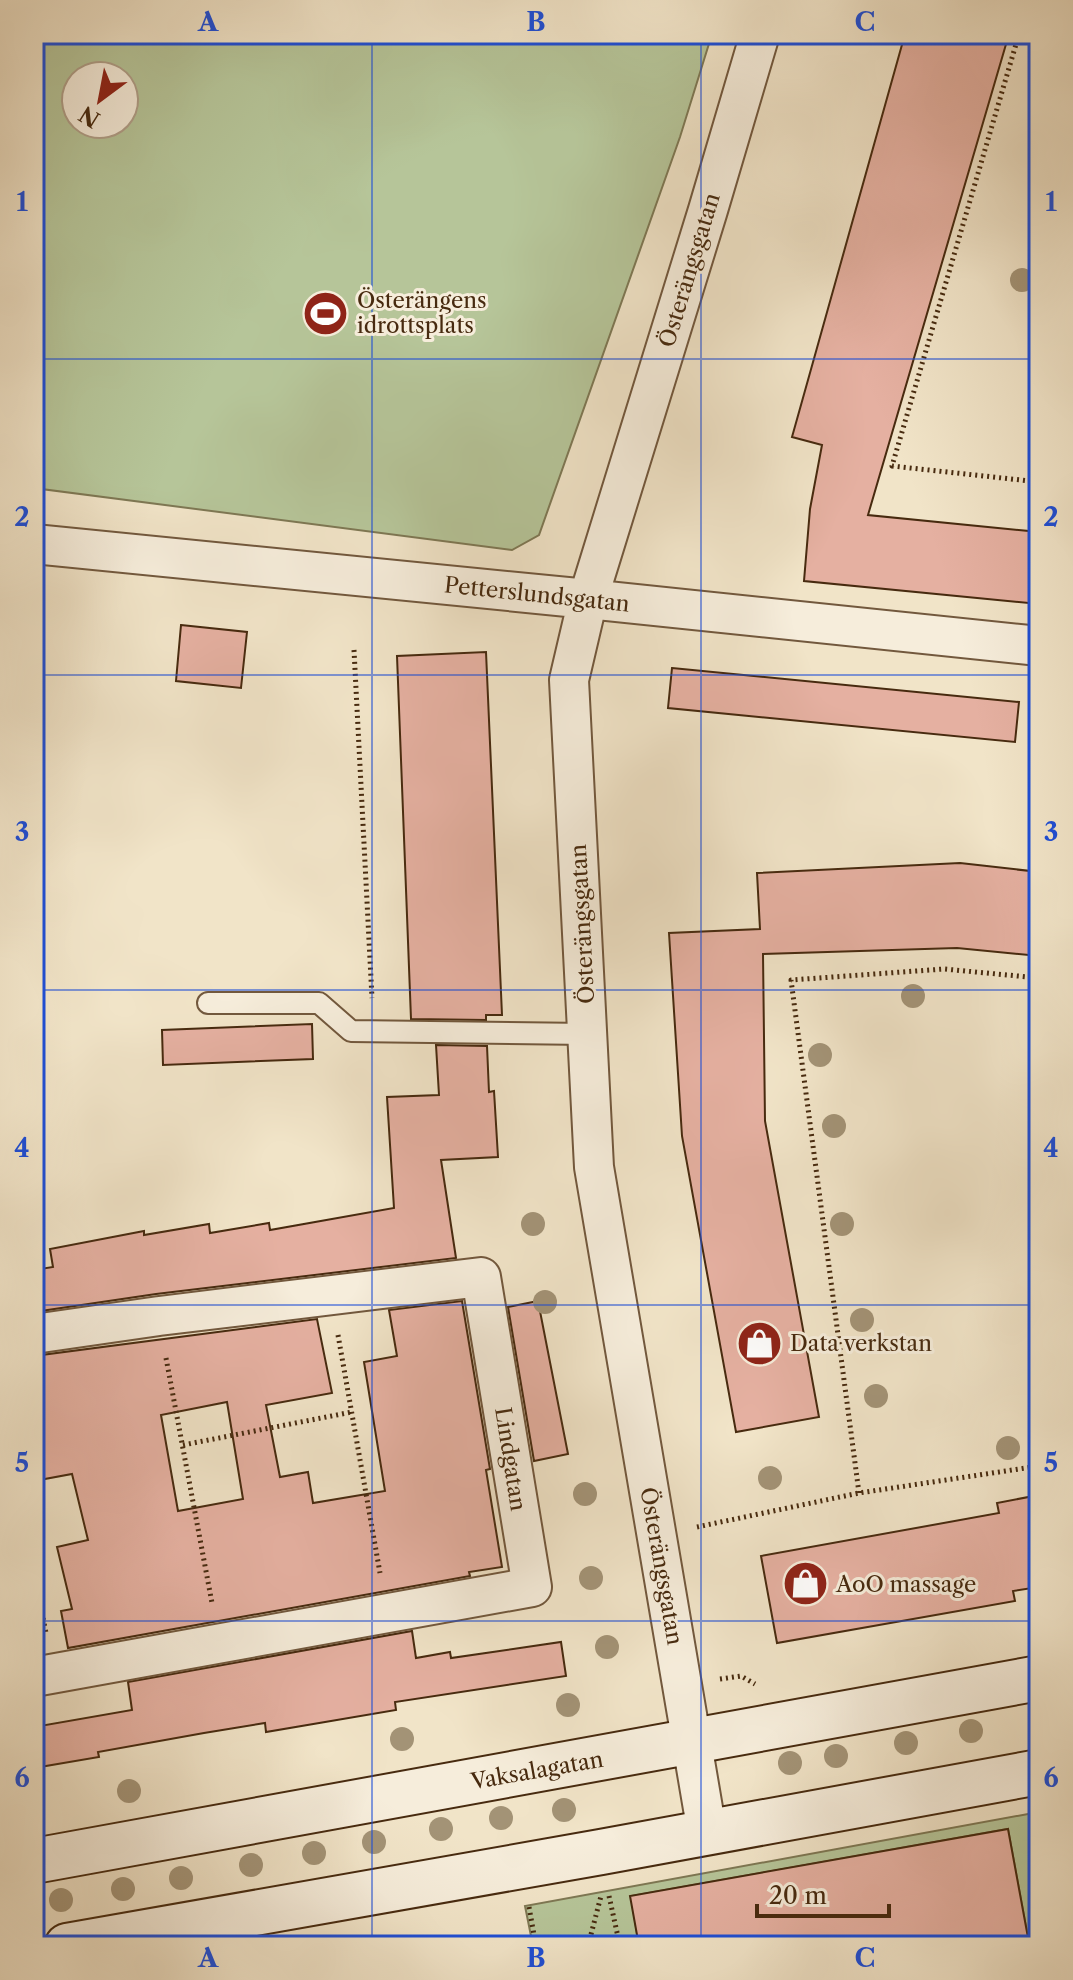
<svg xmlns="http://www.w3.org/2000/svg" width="1073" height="1980" viewBox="0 0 1073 1980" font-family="'Libre Caslon Text',serif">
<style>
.green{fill:#b6c599;stroke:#7e7854;stroke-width:2;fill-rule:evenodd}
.building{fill:#e5b0a1;stroke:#472a0f;stroke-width:2;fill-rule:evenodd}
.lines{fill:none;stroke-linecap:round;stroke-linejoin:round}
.lane-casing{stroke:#72583d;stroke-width:24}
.street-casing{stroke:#72583d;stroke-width:42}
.secondary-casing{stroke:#472a0f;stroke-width:48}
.path{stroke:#472a0f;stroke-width:5;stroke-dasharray:2 4;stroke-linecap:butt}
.lane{stroke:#f6eddb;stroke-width:20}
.street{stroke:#f6eddb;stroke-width:38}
.secondary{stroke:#f6eddb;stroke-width:44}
.tree{fill:#a39376}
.grid{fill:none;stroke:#1d4ed8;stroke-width:2;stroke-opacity:0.55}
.labels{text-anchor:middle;stroke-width:6;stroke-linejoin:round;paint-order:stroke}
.street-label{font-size:22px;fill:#472a0f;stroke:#f6eddb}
.poi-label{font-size:22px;fill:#472a0f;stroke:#f6eddb;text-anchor:start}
.neatline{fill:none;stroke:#1d4ed8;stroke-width:3}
.grid-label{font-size:26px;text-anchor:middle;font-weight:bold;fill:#1d4ed8}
</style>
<rect width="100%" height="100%" fill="#f1e4c8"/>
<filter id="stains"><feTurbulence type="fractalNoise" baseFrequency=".0025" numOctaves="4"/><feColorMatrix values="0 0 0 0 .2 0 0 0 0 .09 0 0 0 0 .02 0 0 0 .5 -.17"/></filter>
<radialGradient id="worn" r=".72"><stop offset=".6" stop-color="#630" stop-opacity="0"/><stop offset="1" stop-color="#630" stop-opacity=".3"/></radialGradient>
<path class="green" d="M34,34h678l-32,103 -141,398 -27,15 -478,-62zM76,76h48v48h-48z
M1039,1812v129l-10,2 -21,-114 -377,67 8,50h-106l-8,-40z"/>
<path class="building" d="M905,34h104l-141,481 171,17v72l-235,-23 6,-72 12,-64 -30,-8z
M181,625l66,7 -6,56 -65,-7z
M486,652l16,363h-16v5l-75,-1 -14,-363z
M672,668l347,34 -4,40 -347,-34z
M960,863l79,9v84l-82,-8 -194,6 2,167 54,296 -83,15 -54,-296 -13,-203 91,-4 -3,-56z
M312,1024l1,35 -150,6 -1,-35z
M436,1045l51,1 2,46 5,-1 4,66 -57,3 15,98 -300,36 -122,18v-42l19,-3 -3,-18 94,-18v4l65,-11 1,9 59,-10 1,7 124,-22 -7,-111 52,-2z
M462,1301l28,168 -4,1 16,97 -33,5 1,4 -402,72 -7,-37 11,-2 -15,-62 31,-7 -16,-66 -38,7v-125l283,-37 15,74 -66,12 14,72 28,-5 5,31 72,-12 -21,-129 33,-6 -8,-46zM227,1402l16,97 -65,12 -17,-96z
M538,1301l30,153 -34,7 -26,-154z
M1039,1495v92l-26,4 2,10 -238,42 -16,-87 238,-43 -2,-10z
M412,1631l4,27 34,-6 1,6 110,-16 5,34 -171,26 1,8 -130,22 -1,-9 -61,10 -106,19 1,5 -65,11v-41l98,-17 -4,-28z
M1008,1829l21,114 -19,3h-371l-9,-50z"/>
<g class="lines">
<defs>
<path id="lane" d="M208,1003h111l32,28 237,3"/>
<path id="street" d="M34,544l554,55 451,47
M34,1334l125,-18 322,-39 51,310 -498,90
M707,1832l-113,-665 -25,-487 19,-81 120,-389 52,-176"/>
<path id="secondary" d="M34,1861l1005,-183
M67,1946l534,-94 438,-80"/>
</defs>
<use href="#lane" class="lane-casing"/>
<use href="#street" class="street-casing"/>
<use href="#secondary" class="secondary-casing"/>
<path class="path" d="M1019,34l-127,432 147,16
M354,650l18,348
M338,1335l42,238
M166,1358l46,245
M183,1445l169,-33
M859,1493l-68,-513 153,-11 95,9
M697,1527l162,-34 180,-27
M34,1571l12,62
M720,1679l21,-3 14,8
M609,1896l11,50
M529,1907l7,39
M588,1946l13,-50"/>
<use href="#lane" class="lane"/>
<use href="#street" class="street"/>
<use href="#secondary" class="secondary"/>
</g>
<g class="tree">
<circle cx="1022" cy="280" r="12"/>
<circle cx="913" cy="996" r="12"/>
<circle cx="820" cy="1055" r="12"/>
<circle cx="834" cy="1126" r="12"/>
<circle cx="533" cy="1224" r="12"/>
<circle cx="842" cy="1224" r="12"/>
<circle cx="545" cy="1302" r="12"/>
<circle cx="862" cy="1320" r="12"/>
<circle cx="876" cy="1396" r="12"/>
<circle cx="1008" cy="1448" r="12"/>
<circle cx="770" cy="1478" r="12"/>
<circle cx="585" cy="1494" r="12"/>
<circle cx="591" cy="1578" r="12"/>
<circle cx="607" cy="1647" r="12"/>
<circle cx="568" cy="1705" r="12"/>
<circle cx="971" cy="1731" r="12"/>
<circle cx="402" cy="1739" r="12"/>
<circle cx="906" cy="1743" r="12"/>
<circle cx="836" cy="1756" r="12"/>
<circle cx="790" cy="1763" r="12"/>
<circle cx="129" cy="1791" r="12"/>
<circle cx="564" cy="1810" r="12"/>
<circle cx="501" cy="1818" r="12"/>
<circle cx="441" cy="1829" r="12"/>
<circle cx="374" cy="1842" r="12"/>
<circle cx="314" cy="1853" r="12"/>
<circle cx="251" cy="1865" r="12"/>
<circle cx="181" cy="1878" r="12"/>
<circle cx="123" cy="1889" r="12"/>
<circle cx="61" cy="1900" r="12"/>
</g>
<path class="grid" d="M372,34v1912M701,34v1912M34,359h1005M34,675h1005M34,990h1005M34,1305h1005M34,1621h1005"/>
<defs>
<symbol id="stadium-disc" viewBox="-11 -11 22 22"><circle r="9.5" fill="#8f2418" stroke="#f6eddb"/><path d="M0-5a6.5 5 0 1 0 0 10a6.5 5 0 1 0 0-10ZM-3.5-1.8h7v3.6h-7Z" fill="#fff"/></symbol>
<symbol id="shop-disc" viewBox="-11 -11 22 22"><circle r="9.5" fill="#8f2418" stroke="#f6eddb"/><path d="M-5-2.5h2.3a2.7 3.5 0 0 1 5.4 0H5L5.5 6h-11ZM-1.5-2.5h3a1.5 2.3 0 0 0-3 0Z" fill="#fff"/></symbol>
</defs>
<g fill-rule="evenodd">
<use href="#stadium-disc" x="300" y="288" width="51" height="51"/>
<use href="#shop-disc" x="734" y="1318" width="51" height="51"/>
<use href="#shop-disc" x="780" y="1558" width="51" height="51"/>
</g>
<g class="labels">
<g class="street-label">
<text transform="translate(689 270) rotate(-73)" y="8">Österängsgatan</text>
<text transform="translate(537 594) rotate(6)" y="8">Petterslundsgatan</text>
<text transform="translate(582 924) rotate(-93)" y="8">Österängsgatan</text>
<text transform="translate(511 1459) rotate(81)" y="8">Lindgatan</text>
<text transform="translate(662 1566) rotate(80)" y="8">Österängsgatan</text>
<text transform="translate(537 1770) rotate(-10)" y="8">Vaksalagatan</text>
</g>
<g class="poi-label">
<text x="357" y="308">Österängens<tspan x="357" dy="25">idrottsplats</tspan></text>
<text x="790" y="1351">Data verkstan</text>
<text x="836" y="1592">AoO massage</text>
</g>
</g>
<rect width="1073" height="1980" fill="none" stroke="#f1e4c8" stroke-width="88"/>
<g transform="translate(100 100) rotate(212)"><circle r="38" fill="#f6eddb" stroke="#b09f89" stroke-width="2"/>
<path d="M0-6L14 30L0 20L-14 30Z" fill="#8f2418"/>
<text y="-12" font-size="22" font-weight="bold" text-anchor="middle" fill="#472a0f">N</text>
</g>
<path d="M757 1904v12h132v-12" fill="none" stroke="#472a0f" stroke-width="4"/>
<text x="769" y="1904" font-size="24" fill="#472a0f" stroke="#f6eddb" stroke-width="6" paint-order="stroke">20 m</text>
<rect x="44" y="44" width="985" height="1892" class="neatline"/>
<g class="grid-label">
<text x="208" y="31">A</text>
<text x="536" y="31">B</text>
<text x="865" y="31">C</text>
<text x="22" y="211">1</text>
<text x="1051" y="211">1</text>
<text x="22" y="526">2</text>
<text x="1051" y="526">2</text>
<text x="22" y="841">3</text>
<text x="1051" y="841">3</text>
<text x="22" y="1157">4</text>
<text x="1051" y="1157">4</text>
<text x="22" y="1472">5</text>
<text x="1051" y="1472">5</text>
<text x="22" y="1787">6</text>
<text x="1051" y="1787">6</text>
<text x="208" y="1967">A</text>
<text x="536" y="1967">B</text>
<text x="865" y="1967">C</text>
</g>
<rect width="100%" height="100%" filter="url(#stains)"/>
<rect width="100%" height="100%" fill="url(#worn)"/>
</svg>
